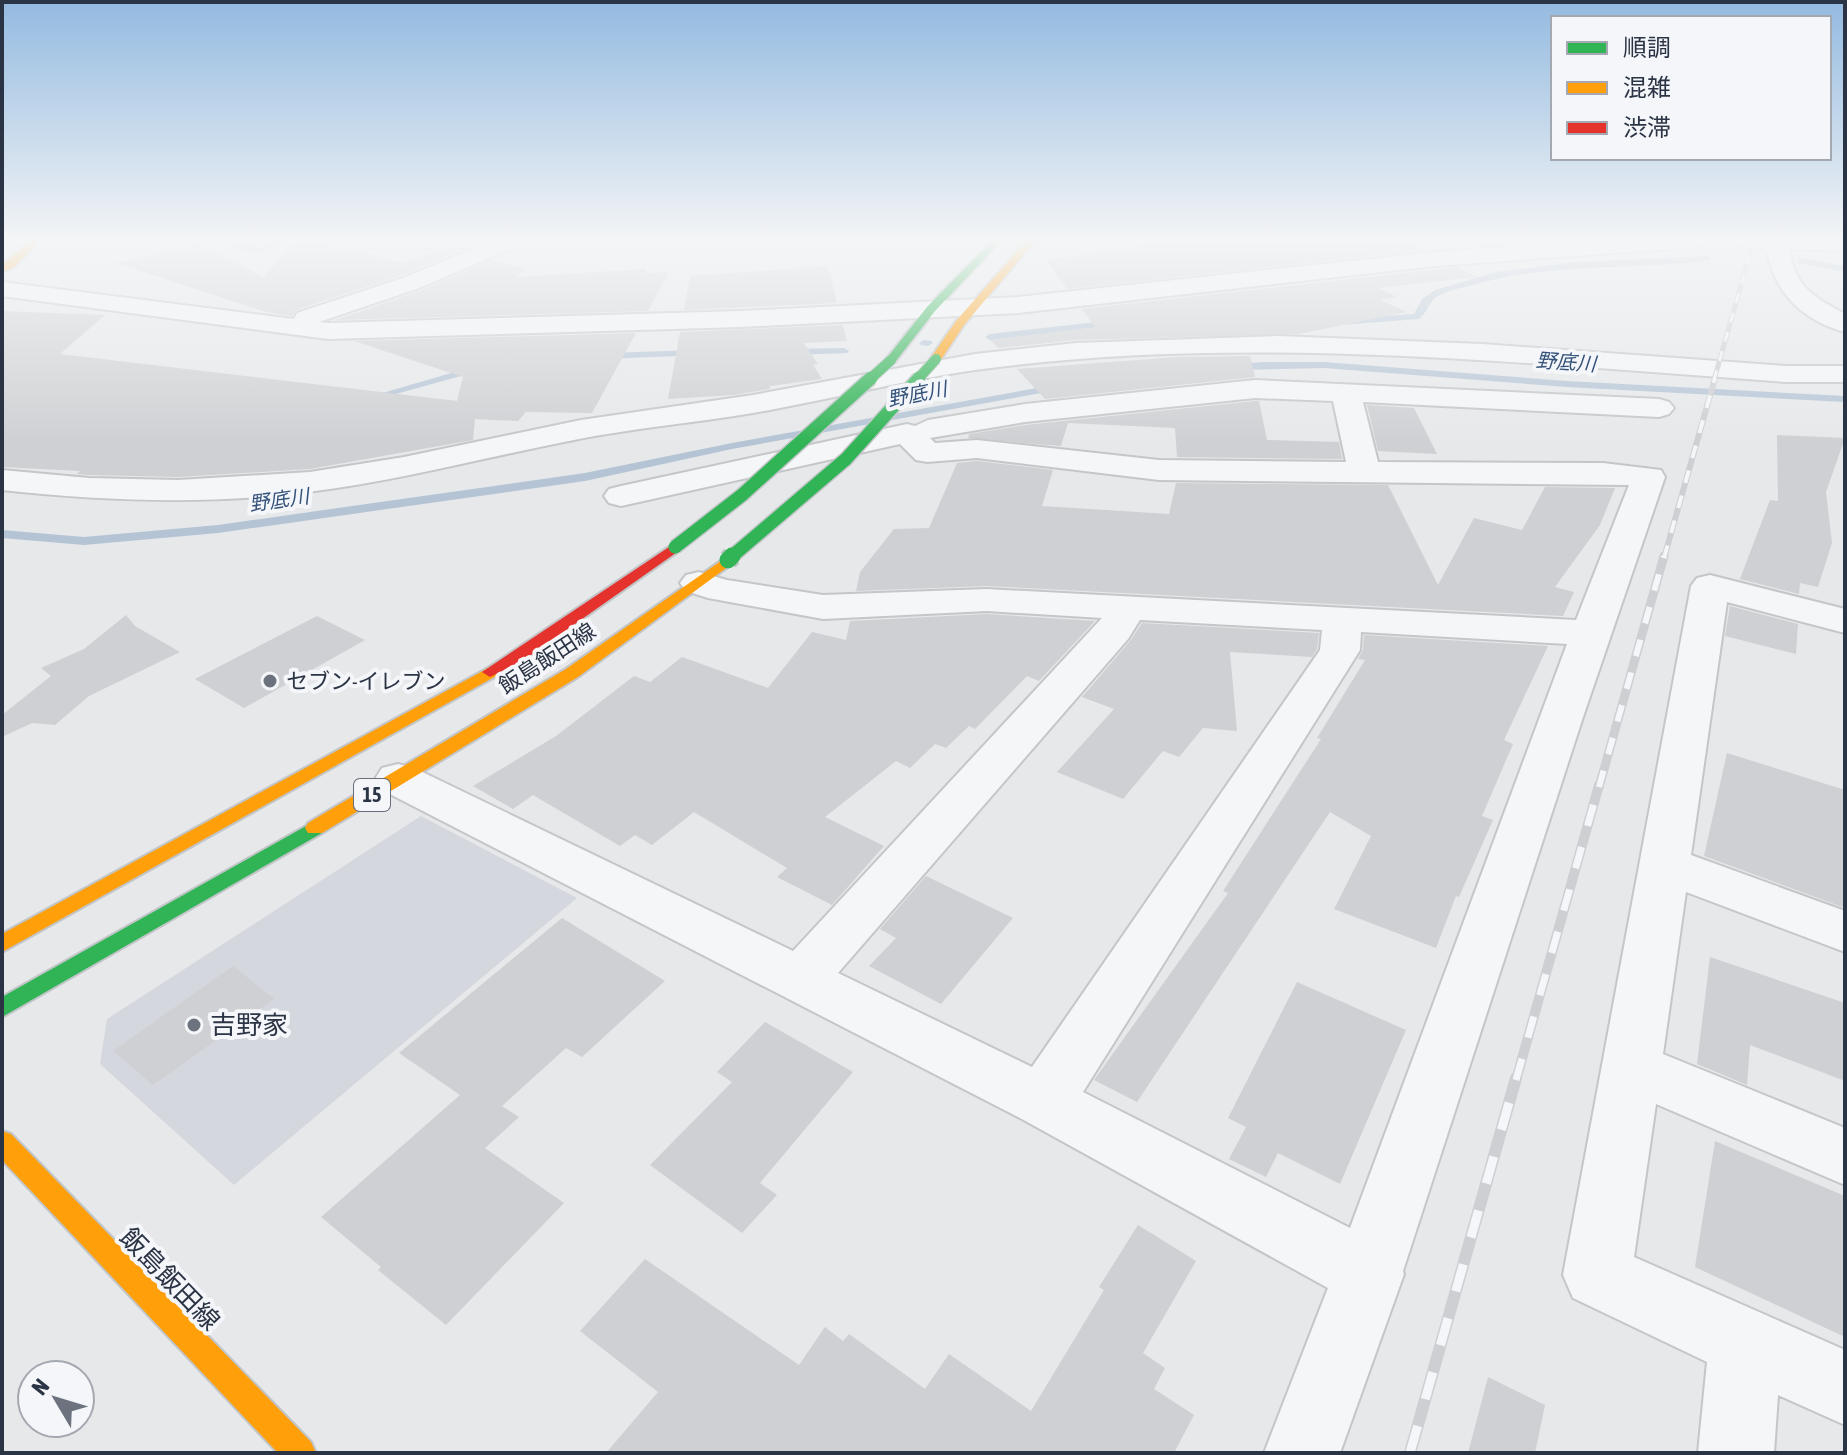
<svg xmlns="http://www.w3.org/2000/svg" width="1847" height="1455" viewBox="0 0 1847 1455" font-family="'Asap Condensed','Noto Sans JP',sans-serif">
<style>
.built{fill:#d4d7dd}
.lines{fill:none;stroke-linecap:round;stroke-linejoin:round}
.stream{fill:#b4c4d5;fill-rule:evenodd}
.building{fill:#ced0d3}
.street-casing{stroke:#c4c6c8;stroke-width:4}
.fast-casing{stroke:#c2c5c8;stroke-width:4}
.slow-casing{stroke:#c2c5c8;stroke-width:4}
.jam-casing{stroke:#c2c5c8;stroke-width:4}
.street{fill:#f5f6f7;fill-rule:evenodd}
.fast{fill:#30b455;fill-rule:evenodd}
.slow{fill:#ff9f0a;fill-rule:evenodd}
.jam{fill:#e5322d;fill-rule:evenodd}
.rail-far4-casing{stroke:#cecfd2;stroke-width:5}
.rail-far3-casing{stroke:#cecfd2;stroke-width:6}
.rail-far2-casing{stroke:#cecfd2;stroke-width:9}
.rail-far1-casing{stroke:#cecfd2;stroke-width:10}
.rail-casing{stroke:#cecfd2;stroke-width:12}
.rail-far4{stroke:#f4f6f9;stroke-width:3;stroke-dasharray:10;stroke-linecap:butt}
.rail-far3{stroke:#f4f6f9;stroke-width:4;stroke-dasharray:13;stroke-linecap:butt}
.rail-far2{stroke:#f4f6f9;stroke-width:6;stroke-dasharray:17;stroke-linecap:butt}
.rail-far1{stroke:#f4f6f9;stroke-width:7;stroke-dasharray:22;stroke-linecap:butt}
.rail{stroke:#f4f6f9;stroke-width:9;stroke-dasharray:28;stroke-linecap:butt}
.fast-bridge-far2-casing{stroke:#c2c5c8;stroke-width:12;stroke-linecap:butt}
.fast-bridge-far1-casing{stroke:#c2c5c8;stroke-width:16;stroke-linecap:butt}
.fast-bridge-casing{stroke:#c2c5c8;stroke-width:21;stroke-linecap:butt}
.fast-bridge-far2{stroke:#30b455;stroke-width:10}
.fast-bridge-far1{stroke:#30b455;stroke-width:13}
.fast-bridge{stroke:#30b455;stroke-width:17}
.poi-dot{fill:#6c737f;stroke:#f4f6f9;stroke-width:3}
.labels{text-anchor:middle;stroke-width:8;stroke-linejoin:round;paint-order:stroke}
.far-water-label{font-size:20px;font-style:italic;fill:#34527a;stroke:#f4f6f9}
.shield{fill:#f4f6f9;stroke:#676e7b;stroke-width:2}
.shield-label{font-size:20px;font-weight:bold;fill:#2b3445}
.street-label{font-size:22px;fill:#2b3445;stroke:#f4f6f9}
.poi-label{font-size:22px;fill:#2b3445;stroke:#f4f6f9;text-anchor:start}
.near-poi-label{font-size:26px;fill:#2b3445;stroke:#f4f6f9;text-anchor:start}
.near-street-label{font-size:26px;fill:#2b3445;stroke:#f4f6f9}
</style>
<rect width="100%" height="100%" fill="#e6e8ea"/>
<path class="built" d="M421,816l156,82 -343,287 -134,-121 7,-45z"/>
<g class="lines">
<path class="stream" d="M221,240h11l28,8 13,-8h9c-17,19 -42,12 -61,0z
M1707,256h3v4c-79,11 -160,2 -237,25 -12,3 -25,5 -35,11 -10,6 -10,16 -19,23l-80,6 -5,-3 5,-3 75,-5 8,-15 13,-9 61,-18 80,-10z
M1801,258l44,8v6l-47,-9v-4z
M1115,320l5,3 -2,2 -128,15 -5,-3 5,-3z
M924,340l7,1 2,2 -5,3 -7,-1 -2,-2z
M844,348l5,3 -2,2 -58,2 -5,-3 5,-3z
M698,350l5,3 -2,2 -96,4 -5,-3 5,-3z
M1263,362h61l243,19 278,15v6l-278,-15 -243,-19 -91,2 -5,-3 5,-3z
M475,366l5,3 -1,2 -105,29 -5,-3z
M1059,384l4,1v4l-331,60 -147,32 -367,52 -134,12 -82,-7v-8l82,7 134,-12 367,-52 147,-30z"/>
</g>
<path class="building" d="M1184,240h222l19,10 -358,39 -21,-29z
M316,243l12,7h29l45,13 36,-12 19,1 -55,23 -106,35 -4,6 -26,-4 -150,-49 82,-18 66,32 29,-33z
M491,260l36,9 -11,8 130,-8v4l23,-1 -21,39 -313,9 85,-29z
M828,266l9,37 -153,7 6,-34z
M1458,267l18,10 -98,11 19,9 -17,3 27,12 -108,22 -223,6 -78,8 -8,-8 105,-13 -13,-18z
M2,311l103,4 -45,39 397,47 6,-24 -109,-36 282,-8 -44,80 -66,-1 -8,9 -43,-2 -2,21 -163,29 -132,8 -89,-2 -12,-1 3,-3 -78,-4z
M843,325l4,16 -43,2 14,21 -5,1 9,14 -52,7v3l-37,6 -65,4 12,-67z
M1250,356l5,21 -210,22 -28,-30 160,-12z
M1255,401h4l8,39 72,2 3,17 -165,-2 -2,-29 -107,-5 -7,23 -93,-8 1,-4 56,-9z
M1367,405l47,3 23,46 -59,-3z
M1777,435l68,3 -19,54 6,51 -14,44 -18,-4 -1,11 -59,-15 30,-79 8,1z
M977,461l76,9 -11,36 127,8 7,-31 212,2 50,100 36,-67 48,12 23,-43 70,1 -15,37 -45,62 19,5 -11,24 -576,-30 -131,5 4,-19 34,-43 35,-1 28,-65z
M1730,606l68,18 -2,30 -71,-18z
M987,614l108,7 -56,60 -12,-5 -52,53 -6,-3 -23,22 -11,-4 -25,24 -14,-7 -71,56 59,29 -52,59 -55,-28 10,-9 -93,-56 -42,33 -17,-10 -15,11 -87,-51 -20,14 -40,-23 83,-50 78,-60 16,6 32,-25 86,31 44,-56 34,8 4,-19z
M126,615l9,11 45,26 -91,44 -34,29 -23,-2 -30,14v-22l49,-39 -10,-8 43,-19z
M317,616l48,24 -121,68 -49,-29z
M1142,623l177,10 -2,16 -5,8 -82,-5 7,79 -34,-3 -24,29 -16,-6 -40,48 -66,-27 57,-63 -32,-12 48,-56z
M1364,635l184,11 -44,94 9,4 -31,72 11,4 -34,77 -3,-1 -20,52 -102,-39 37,-73 -41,-24 -193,290 -43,-22 134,-187 -5,-2 98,-152 -4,-1 48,-78 -7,-1 5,-9z
M1727,753l118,37v118l-141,-52z
M926,876l87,42 -72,86 -72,-38 27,-28 -16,-9z
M562,918l103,63 -83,76 -16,-9 -64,58 17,11 -34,31 79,55 -118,122 -68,-55 3,-3 -60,-50 139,-122 -61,-42z
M1710,957l135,46v78l-95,-36 -3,40 -50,-21z
M233,966l41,33 -121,86 -40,-34z
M1297,982l109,48 -66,154 -62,-31 -12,24 -37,-18 17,-32 -18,-9z
M765,1022l88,50 -93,111 17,12 -35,38 -92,-68 82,-83 -15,-10z
M1715,1141l130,55v141l-150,-70z
M1138,1225l58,36 -53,92 22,15 -11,21 40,26 -20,38h-568l52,-61 -78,-61 65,-72 154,106 26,-38 18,14 6,-7 76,55 24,-35 82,57 73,-121 -5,-3z
M1488,1377l57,28 -10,48h-67z"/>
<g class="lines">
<defs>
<path id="street" d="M317,240h206l-3,5 -101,43 -100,34 9,1 413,-12 277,-14 417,-45 170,-12h105l-11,7 -264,19 -417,47 -277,14 -413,12 -326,-43v-14l292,37 3,-6 106,-35 72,-30 -147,-1z
M1728,240h117v11l-56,-2c7,39 23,47 56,65v18c-42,-11 -73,-41 -78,-84l-28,-1z
M1279,336l203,8 304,22h59v16h-59c-270,-19 -542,-49 -811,-12 -75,11 -148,30 -222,43 -59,10 -120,15 -179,27 -88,17 -176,41 -266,52 -102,13 -204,9 -306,-2v-20l87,8 89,2 132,-8 94,-15 177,-37 172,-25 222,-41 101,-11z
M1255,380l404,19 10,3 5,6 -5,6 -10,3 -296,-15 15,60 225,1 58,7 4,7 -83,243 -179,551 1,3 -64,179h-76l64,-165 -308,-170 -638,-328 -7,-11 7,-11 16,-4 16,4 379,183 309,-333 -115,-7 -164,8 -115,-21 -22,-7 -6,-8 6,-8 13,-3 28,8 96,15 164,-6 589,31 53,-135 -470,-5 -182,-22 -50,4 -11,-2 -16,-16 -279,62 -12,-3 -5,-7 5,-7 12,-3 286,-62 8,2 13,-6 97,-16zM1255,398l78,3 13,61 -187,-2 -182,-20 -42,3 -5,-5 95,-16zM1140,620l182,10 -2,20 -288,417 -194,-94 290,-334zM1361,632l206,12 -217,584 -267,-136 277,-442z
M1710,575l135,34v24l-118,-31 -36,253 154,56v41l-159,-60 -23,162 182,74v57l-189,-81 -22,153 211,93v75l-67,-30 -4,58h-76l9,-91 -134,-64 -10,-23 128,-689 6,-8z"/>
<path id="fast" d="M993,240h9l-67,71 -40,51h-8v-4l40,-51z
M315,821l7,2 3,5 -3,5 -320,184v-20z"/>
<path id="slow" d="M32,240h9l-27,27 -12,5v-7z
M1027,240h9l-72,85 -24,36h-8l-2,-2 26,-38z
M728,556l7,4 -2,3 -155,114 -256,156h-14l-3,-5 3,-5 258,-154z
M490,667l6,1 2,4 -2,4 -494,276v-18z
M2,1131l9,3 300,308 5,11h-38l-276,-293z"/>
<path id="jam" d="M675,543l7,4 -2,3 -159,112 -31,15 -8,-5z"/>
</defs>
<use href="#street" class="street-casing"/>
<use href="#fast" class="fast-casing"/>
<use href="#slow" class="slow-casing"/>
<use href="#jam" class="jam-casing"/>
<use href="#street" class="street"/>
<use href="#fast" class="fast"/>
<use href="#slow" class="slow"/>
<use href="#jam" class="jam"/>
<defs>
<path id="rail-far4" d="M1714,380l40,-140"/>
<path id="rail-far3" d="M1664,558l51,-180"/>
<path id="rail-far2" d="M1599,787l65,-231"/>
<path id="rail-far1" d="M1516,1080l83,-295"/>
<path id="rail" d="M1410,1453l106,-375"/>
</defs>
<use href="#rail-far4" class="rail-far4-casing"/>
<use href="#rail-far3" class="rail-far3-casing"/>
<use href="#rail-far2" class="rail-far2-casing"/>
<use href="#rail-far1" class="rail-far1-casing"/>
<use href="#rail" class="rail-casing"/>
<use href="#rail-far4" class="rail-far4"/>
<use href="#rail-far3" class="rail-far3"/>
<use href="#rail-far2" class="rail-far2"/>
<use href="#rail-far1" class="rail-far1"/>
<use href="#rail" class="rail"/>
<defs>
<path id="fast-bridge-far2" d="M869,380l22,-20
M917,380l19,-21"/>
<path id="fast-bridge-far1" d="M675,547l67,-52 129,-117
M730,558l116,-99 73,-81"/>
<path id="fast-bridge" d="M728,560l4,-4"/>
</defs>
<use href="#fast-bridge-far2" class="fast-bridge-far2-casing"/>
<use href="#fast-bridge-far1" class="fast-bridge-far1-casing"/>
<use href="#fast-bridge" class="fast-bridge-casing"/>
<use href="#fast-bridge-far2" class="fast-bridge-far2"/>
<use href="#fast-bridge-far1" class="fast-bridge-far1"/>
<use href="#fast-bridge" class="fast-bridge"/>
</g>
<linearGradient id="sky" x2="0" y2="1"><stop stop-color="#93bae0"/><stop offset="0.54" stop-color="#f4f5f6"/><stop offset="1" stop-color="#f4f5f6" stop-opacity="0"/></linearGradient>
<rect width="1847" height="444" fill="url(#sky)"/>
<g class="poi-dot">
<circle cx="270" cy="681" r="8"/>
<circle cx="194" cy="1025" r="8"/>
</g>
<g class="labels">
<g class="far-water-label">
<text transform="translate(1566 362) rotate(4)" y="7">野底川</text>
<text transform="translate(917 394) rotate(-11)" y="7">野底川</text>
<text transform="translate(279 500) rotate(-8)" y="7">野底川</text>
</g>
<rect class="shield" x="354" y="779" width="36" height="32" rx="6"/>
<g class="shield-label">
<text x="372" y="802">15</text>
</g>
<g class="street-label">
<text transform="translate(547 658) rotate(-33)" y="8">飯島飯田線</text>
</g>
<g class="poi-label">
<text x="286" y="689">セブン-イレブン</text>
</g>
<g class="near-poi-label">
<text x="210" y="1034">吉野家</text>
</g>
<g class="near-street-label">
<text transform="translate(170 1279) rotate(46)" y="9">飯島飯田線</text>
</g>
</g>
<rect width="1847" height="1455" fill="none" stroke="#2b3445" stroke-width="8"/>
<rect x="1551" y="16" width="280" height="144" fill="#f4f6f9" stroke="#a4a8b1" stroke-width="2"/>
<rect x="1567" y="42" width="40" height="12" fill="#30b455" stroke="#a4a8b1" stroke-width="2"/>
<text x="1623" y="56" font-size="24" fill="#2b3445">順調</text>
<rect x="1567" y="82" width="40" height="12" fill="#ff9f0a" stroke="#a4a8b1" stroke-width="2"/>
<text x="1623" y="96" font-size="24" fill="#2b3445">混雑</text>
<rect x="1567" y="122" width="40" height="12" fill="#e5322d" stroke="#a4a8b1" stroke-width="2"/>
<text x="1623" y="136" font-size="24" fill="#2b3445">渋滞</text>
<g transform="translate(56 1399) rotate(308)"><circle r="38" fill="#f4f6f9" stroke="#a4a8b1" stroke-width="2"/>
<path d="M0-6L14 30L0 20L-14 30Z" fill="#6c737f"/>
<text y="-12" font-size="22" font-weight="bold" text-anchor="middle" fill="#2b3445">N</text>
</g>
</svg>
